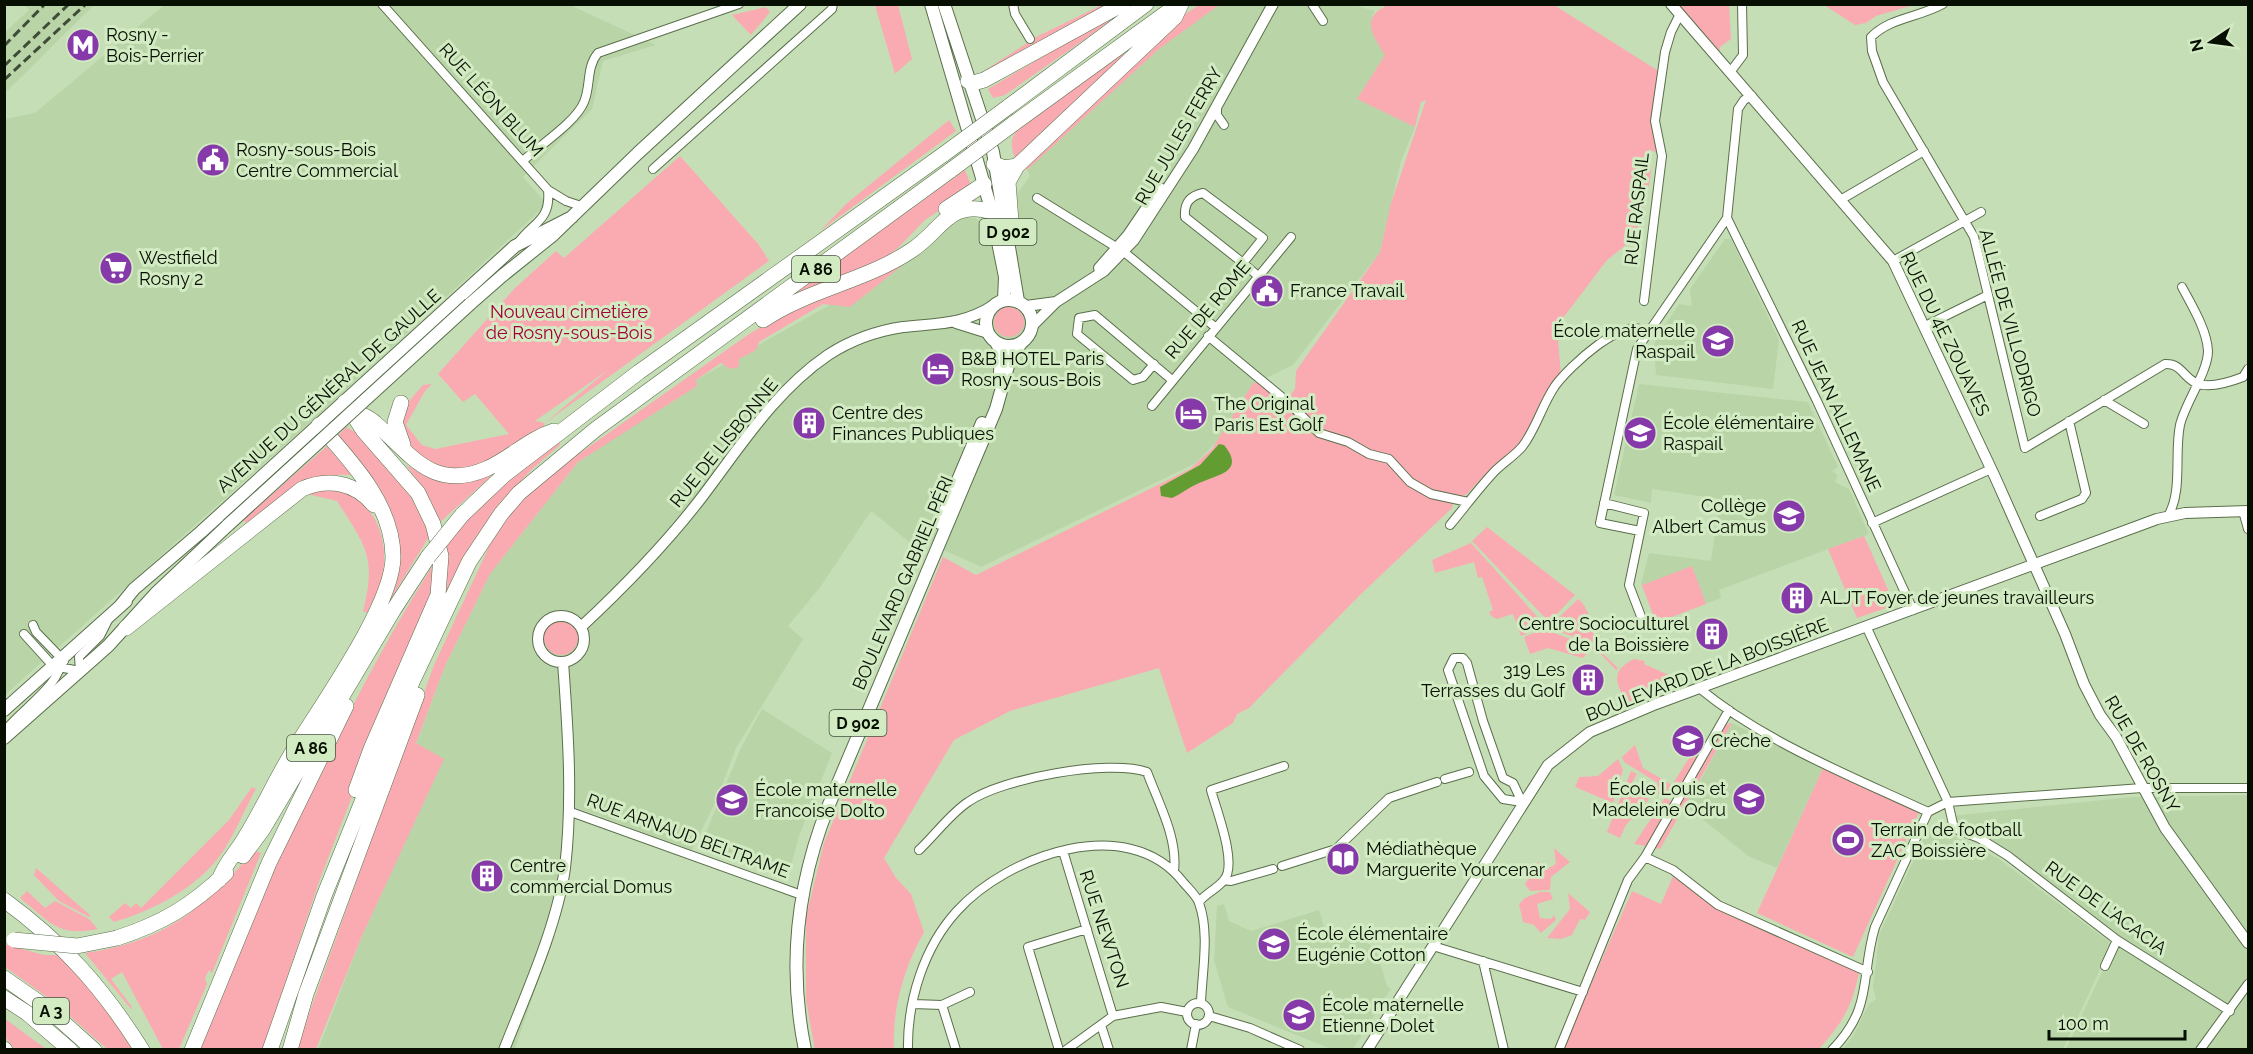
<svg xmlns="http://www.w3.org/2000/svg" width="2253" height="1054" viewBox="0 0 2253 1054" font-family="Raleway,sans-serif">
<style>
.built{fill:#b9d5a7}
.green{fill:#faabb2;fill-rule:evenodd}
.water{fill:#639c30}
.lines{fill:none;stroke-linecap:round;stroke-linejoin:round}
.minor-casing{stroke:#596f4b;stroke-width:10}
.tertiary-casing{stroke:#596f4b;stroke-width:12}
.secondary-casing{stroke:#596f4b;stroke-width:12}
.primary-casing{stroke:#596f4b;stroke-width:14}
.motorway-casing{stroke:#596f4b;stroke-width:16}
.minor{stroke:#fff;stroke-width:8}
.tertiary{stroke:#fff;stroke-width:10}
.secondary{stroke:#fff;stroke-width:10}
.primary{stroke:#fff;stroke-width:12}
.motorway{stroke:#fff;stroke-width:15}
.rail{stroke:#3f4c38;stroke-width:3;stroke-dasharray:9 4.5;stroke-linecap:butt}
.primary-bridge-casing{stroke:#596f4b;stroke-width:14;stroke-linecap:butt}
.motorway-bridge-casing{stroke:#596f4b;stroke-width:16;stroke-linecap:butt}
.primary-bridge{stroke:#fff;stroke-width:12}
.motorway-bridge{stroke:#fff;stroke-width:15}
.labels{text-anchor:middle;stroke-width:6;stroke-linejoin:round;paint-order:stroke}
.shield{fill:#d3ebc3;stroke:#44513d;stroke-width:1.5}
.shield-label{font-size:16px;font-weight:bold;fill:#070f03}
.poi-label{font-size:18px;fill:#070f03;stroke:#d3ebc3;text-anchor:start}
.street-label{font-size:18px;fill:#070f03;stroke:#d3ebc3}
.park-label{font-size:18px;fill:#a20038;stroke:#d3ebc3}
</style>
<rect width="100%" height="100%" fill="#c6deb6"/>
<path class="built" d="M1350,4l25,7 -3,5 13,39 -27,43 57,29 -14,34 -21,91 -87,113 -40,19 -33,54 -24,25 -215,104 -59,-27 -4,9 -47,-38 -50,75 -33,40 15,13 -67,109 -17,46 -27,56 -117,-43 -19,121 -41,121 -197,1 44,-114 81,-177 -27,-15 29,-78 45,-92 88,-112 118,-82 224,-126 32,-31 10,-6 13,1 12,9 29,-4 -3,-24 17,-23 -5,-10 130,-118 59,-43z
M24,5h70l-89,88v-61l24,-22z
M164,5h406l86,40 -53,16 -11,48 -69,68 24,27 -230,212 -312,279v-576l30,-6z
M1725,239h6l48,101 -6,49 -117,-14 -2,-30 4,-9 21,-32 13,2 -2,-17z
M1639,384l169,18 30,65 -6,4 6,4 -3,7 14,7 20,45 -150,56 2,8 -64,24 -16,-38 8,-31 62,8 9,-62 -68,-10 -1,14 -37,-8z
M762,709l70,44 -33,83 -11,41 -87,-32 39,-95z
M1732,723l91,45 -46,100 -29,-12 -63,-51 9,-13z
M2248,795v254h-182l51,-109 -109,-84 -50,-26 -7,-14 180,-19z
M1935,826l64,33 113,85 -49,105 -221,1 11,-14 16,-32 7,-5 -3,-12 6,-52 49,-106z
M1224,904l5,17 22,10 68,-21 10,33 25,-9 22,15 11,37 4,3 -38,60h-22l-103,-42 -14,-47 3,-54z"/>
<path class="green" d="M1390,4l164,1 103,65v83l-8,-4 2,15 -1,16 -15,58 -28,22 -50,66 4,50 -42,69 -27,22 -26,28 -12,3 -2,10 -92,87 -111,113 -12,6 -4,9 -46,30 -28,-85 -149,43 -56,29 -70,118 12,20 15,16 13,38c-20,35 -32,77 -30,117l-79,1 -9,-50v-83l18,-74 119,-286 33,18 214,-106 22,-20 41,-66h6l25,20 11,-14 1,-18 84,-119 11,-49 35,-103 -5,2 -6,25 -58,-28 28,-44c-14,-22 -25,-38 5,-51z
M875,5h23l14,54 -17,15z
M1102,5h8l-131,69 59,-38z
M1199,5h20l-60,44 -132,121 -2,-4 154,-148z
M1671,5h58l2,34 -11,8 -1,12z
M1824,5h-1h91l-38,11 -10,7 -11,2z
M766,7l4,5 -19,23 -19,-20z
M1107,19l5,1 -107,75 -12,3 -5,-9z
M1122,53l3,3 -110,103c-3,-11 -6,-18 1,-27z
M949,120l7,11 -136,100 26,-27z
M680,156l79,89 10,16 -224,162 -5,9c-34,20 -73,52 -114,28 -12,-8 -20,-21 -28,-32l6,-21 19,-22 9,-1 -7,7 -19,34 16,20 13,4 74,-15 -34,-40 -12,8 -25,-28 77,-86 41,-37 8,7zM608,370l-63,53 -9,-2h-1z
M965,170l7,18 -47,32 -27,28 -21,16 -87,32z
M909,260l-59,47 -27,-3 -64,38 -3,8 -17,9v8l-9,2 -9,-6 -25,17 1,6 -119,76 -88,112 -45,92 -29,77 28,16 -82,177 -46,113 -20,1 138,-385 59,-127 26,-34 37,-34 193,-136 28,-17z
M994 322a15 15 0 1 1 30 0a15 15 0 1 1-30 0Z
M346,427l11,6 53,62 20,40 -40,65 8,-36v-22l-61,-105z
M559,442l1,3 -30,26 -37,41 -47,81c1,-11 -2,-39 1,-47 15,-35 82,-80 112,-104z
M327,446l25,29c-55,-3 -65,17 -104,49l-5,-4z
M406,465l25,13 67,-8 -59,53 -13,-31z
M336,488c34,12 50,40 48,76 0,17 -10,34 -17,49l-4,-2c14,-54 2,-66 -26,-110l-30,-7z
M1487,527l88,68 -26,27 -77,-81z
M1864,536l31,69 -38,13 -29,-69z
M1471,543l72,80 -1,3 -21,10 -8,-22 -16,5 -6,-3 -2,-4 4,-2 -11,-33 -4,1 -4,-16 -39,11 -3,-13z
M435,562l-3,37 -32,74 -80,206 -57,170 -66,1 12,-35c69,-155 135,-310 226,-453z
M1692,566l14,38 -50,19 -14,-38z
M1578,599c9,5 20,35 14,44l-41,-14 3,-7z
M544 638a17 17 0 1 1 34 0a17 17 0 1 1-34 0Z
M1543,629l55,20 20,19 -2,2 -20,-21h-5l-8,9 -35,-10 -18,6 -6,-17z
M1634,659l11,2 -1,3 43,19 -59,21c-11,-19 -20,-32 6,-45z
M1732,723l-72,126 -5,-1 69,-123z
M1635,745l8,23 29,17 21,-33 5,6 -18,32 -8,-4 -7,12 7,4 -26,44 -12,-2 31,-46 -12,-7 5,-8 -34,-21 -2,-5z
M1618,759l5,11 -10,33 -38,-16 4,-10 19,-1z
M1823,768l96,44 -66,145 -96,-44z
M1631,771l6,3 -8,14 20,11 -23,26 -6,13 -13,-6z
M252,787l4,2c-12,21 -25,55 -41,73 -26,30 -64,49 -101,60l-5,-5 16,-14 6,5 5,-5 5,5 88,-88z
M1554,848l16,14 -19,15 -1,13 -20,1 -5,-7 13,-22 9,7 9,-5z
M254,850l7,3 -49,120 -3,-3 -4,8 2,6 -28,65h-16l-41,-77 -11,7 21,28 -1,2 -46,-56c79,-11 119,-44 169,-103z
M36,868l54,47 -1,2 -30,-16 -25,-26z
M1674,874l43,35 142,63c-7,35 -16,50 -40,77l-257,1 70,-159 29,13z
M27,891l18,17 10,-7 34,18 9,10c-41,8 -48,-7 -78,-31z
M1540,892h10l3,7 -16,5 3,14 11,1 3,-4 2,5 -15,13 -7,-8 -11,-3 -4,-18 6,-6z
M1568,893l22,19 -5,8 -5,-1 -8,16 -11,4 -14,-1 23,-29z
M4,944l40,11h18l28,32 44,62h-27l-53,-47 -49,-35z
M4,1018l42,31h-31l-10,-12z"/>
<path class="water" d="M1219,444l5,1c23,28 -9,30 -27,39 -9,4 -16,10 -25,14l-11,-2 -1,-9 40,-22z"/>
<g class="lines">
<defs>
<path id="minor" d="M382,4l166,186 18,11 18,6
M1013,4l2,10 15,25
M1312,4l11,17
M1943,4c-25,14 -52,13 -72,33l1,14 11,31 91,155 51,211 140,-84c16,-1 18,13 31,19 13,6 34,-1 47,-6l5,-8
M1731,71l12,-16 -1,-51
M1217,107v8l7,10
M524,160c16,-15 52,-38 60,-58 7,-16 2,-35 14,-49l141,-49
M653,169l179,-160 1,-5
M1203,193l60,45 -20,25 -58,-46c-1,-13 4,-21 18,-24z
M1037,198l87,54 91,75
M1842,199l82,-48
M1727,218l90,183 96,209
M518,243c15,-21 33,-22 30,-53
M1893,261l88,-49
M1243,263l15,13
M1644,301l18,-145 -7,-35 10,-69 6,-20 8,-16
M1925,326l63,-31
M1208,336l81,67 30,30 29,9 21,12 20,5 21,23 21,12 37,8
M1154,364l-11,13 -10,3 -56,-46 2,-16 16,-3 77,65
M2104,400l40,24
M1152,406l139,-169
M1604,503l40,10 -15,72 13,34
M2243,511l5,18
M2040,516l42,-17 4,-6 -17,-72
M2168,516c15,-25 6,-62 12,-91 5,-22 28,-53 28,-74 -1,-21 -16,-45 -26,-64
M1872,523l119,-54
M1450,525c15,-18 28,-36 44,-53 9,-9 20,-16 28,-25 14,-18 20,-42 33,-61 13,-18 71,-74 92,-53
M1640,531l-40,-8 37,-174 90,-131 11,-109 6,-9 8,-4
M33,625l3,7 28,29
M1866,626l82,176 5,22 5,6 21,8 29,18 109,84 113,71
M24,634l29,32 27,5
M1454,658h9l4,5 16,58 20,57 10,5 9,19 -19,-3 -19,-23 -36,-106z
M80,671l-1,-14 21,-21 8,-16
M1699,688c67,55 152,88 229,124
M4,732c16,-22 58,-47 57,-73
M1445,779l24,-7
M568,811l228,82
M919,850c16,-15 31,-36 49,-48 34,-24 141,-43 179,-30 11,30 31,66 27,99
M1063,851l50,165
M1645,857l28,13 45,35 150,67
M1282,866l54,-17 53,-51 48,-16
M1224,880l7,1 42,-12
M1199,902c7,-9 18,-13 25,-22 14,-16 -8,-71 -13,-90l73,-24
M1433,946l150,46
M1483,961l21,89
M2105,966l12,-26
M1187 1014a11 11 0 1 1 22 0a11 11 0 1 1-22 0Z
M913,1004l29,1 14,45
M942,1005l28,-13
M1209,1016l41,12 50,22
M1101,1025l8,25
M908,1050c-1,-49 16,-103 49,-139 51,-56 171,-99 226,-29 5,6 14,14 16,21 11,30 3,69 2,100
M1059,1050l-31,-103 59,-18
M1066,1050l47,-34 48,-9 26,5
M1191,1050l5,-26
M1559,1050l69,-170 17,-23 84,-147
M1832,1050c42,-43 28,-73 43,-123l53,-115 20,-10 194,-14h106
M2200,1050l48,-66"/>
<path id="tertiary" d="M1099,268l29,-33 32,-47
M1026,306l30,-4
M956,323l32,10
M1033,325l23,-23 48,-31 30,-31 59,-91 80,-145
M538 639a23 23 0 1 1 46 0a23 23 0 1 1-46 0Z
M581,627c43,-40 85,-83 121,-130 38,-50 73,-106 126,-142 23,-15 48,-24 75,-28 35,-4 60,-2 91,-22
M504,1050c22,-56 53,-124 61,-182 8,-69 3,-137 -2,-206"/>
<path id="secondary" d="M1671,4l222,257 102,216 70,157 19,50 16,31 16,22 49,91 83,115
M1367,1050l181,-285 42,-33 66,-28 501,-185 28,-6 63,-2"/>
<path id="primary" d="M931,4l61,208 13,65 -1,23
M944,4l49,148 25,149
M986 323a23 23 0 1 1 46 0a23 23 0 1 1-46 0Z
M470,304l32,-28 51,-41 85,-82 162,-149
M996,342l5,9 -1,22
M940,523l42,-100
M121,605l13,-16 67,-57 314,-286 57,-29
M4,710l122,-109
M4,738l104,-92 49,-54 71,-67
M805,1050c-17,-83 -8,-165 23,-243l168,-398 14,-50 11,-16"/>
<path id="motorway" d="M968,81l5,2 11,-3 139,-76
M1008,107l138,-103
M1013,124l160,-116
M994,164l11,4 12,-2
M946,209l38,-25
M1009,238l2,-17 -3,-39 9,-16 158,-149 6,-13
M763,320c46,-31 103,-39 149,-70 29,-19 38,-52 80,-38
M345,402l18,28 55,63 15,31 8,32 -3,39 -67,154 -15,41
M401,403l-6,19 8,23
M351,409c8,5 18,8 24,14 35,30 57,69 111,46 24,-10 42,-30 68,-38
M462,515l42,-40 135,-103 305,-218
M126,628l176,-139c26,-11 53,-7 72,16
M243,856l20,-27 131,-220 34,-52
M219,880c6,-16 15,-25 24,-39 17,-27 30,-56 46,-83 27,-46 104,-151 104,-201 0,-52 -41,-95 -74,-132
M4,900c59,43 99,88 138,150
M117,938c46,-15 74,-32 109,-65
M4,978l43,30 47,42
M4,998l23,15 43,37
M4,1049l1,1
M192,1050l77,-187 77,-157
M270,1050l54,-154 44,-109 44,-105 57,-120 32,-48 18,-21 77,-64 355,-259
M290,1050l16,-56 111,-299"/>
</defs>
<use href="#minor" class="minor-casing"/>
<use href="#tertiary" class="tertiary-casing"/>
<use href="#secondary" class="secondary-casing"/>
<use href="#primary" class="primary-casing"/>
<use href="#motorway" class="motorway-casing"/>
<use href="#minor" class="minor"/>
<use href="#tertiary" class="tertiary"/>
<use href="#secondary" class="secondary"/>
<use href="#primary" class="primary"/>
<use href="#motorway" class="motorway"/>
<path class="rail" d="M4,46l41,-42
M4,66l65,-62
M4,80l82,-76"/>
<defs>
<path id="primary-bridge" d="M228,525l242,-221"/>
<path id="motorway-bridge" d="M944,154l64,-47
M951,170l62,-46
M428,557l34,-42
M14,940l63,6 40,-8"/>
</defs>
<use href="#primary-bridge" class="primary-bridge-casing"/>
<use href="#motorway-bridge" class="motorway-bridge-casing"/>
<use href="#primary-bridge" class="primary-bridge"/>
<use href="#motorway-bridge" class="motorway-bridge"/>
</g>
<defs>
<symbol id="metro-disc" viewBox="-11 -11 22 22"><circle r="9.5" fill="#8639a9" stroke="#d3ebc3"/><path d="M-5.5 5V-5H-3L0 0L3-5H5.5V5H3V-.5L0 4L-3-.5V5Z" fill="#fff"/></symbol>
<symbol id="civic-disc" viewBox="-11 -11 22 22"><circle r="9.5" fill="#8639a9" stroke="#d3ebc3"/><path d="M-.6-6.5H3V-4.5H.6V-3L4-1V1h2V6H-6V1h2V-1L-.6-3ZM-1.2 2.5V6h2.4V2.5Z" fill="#fff"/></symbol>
<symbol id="supermarket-disc" viewBox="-11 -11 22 22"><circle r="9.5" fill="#8639a9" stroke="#d3ebc3"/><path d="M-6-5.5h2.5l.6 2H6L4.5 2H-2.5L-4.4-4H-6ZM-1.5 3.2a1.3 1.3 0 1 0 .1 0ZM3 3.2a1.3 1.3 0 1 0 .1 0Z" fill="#fff"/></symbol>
<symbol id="school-disc" viewBox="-11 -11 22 22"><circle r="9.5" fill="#8639a9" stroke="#d3ebc3"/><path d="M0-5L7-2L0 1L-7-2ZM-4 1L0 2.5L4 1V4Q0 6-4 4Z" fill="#fff"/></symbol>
<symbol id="hotel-disc" viewBox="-11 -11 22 22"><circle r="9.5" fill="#8639a9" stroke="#d3ebc3"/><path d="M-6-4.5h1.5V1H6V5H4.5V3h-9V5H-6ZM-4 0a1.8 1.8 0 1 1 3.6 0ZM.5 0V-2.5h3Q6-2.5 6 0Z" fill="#fff"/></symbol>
<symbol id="building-disc" viewBox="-11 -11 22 22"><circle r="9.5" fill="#8639a9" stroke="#d3ebc3"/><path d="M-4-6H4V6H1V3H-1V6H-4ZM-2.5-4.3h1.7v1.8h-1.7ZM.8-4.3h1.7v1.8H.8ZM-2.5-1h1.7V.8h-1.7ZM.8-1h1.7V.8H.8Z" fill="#fff"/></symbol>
<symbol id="stadium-disc" viewBox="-11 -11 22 22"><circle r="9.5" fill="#8639a9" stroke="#d3ebc3"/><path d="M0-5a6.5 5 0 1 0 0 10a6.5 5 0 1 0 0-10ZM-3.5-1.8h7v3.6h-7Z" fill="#fff"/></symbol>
<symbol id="library-disc" viewBox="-11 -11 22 22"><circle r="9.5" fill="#8639a9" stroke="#d3ebc3"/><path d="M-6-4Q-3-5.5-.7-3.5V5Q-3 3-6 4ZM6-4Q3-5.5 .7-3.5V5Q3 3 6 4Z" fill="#fff"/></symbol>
</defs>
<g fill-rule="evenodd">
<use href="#metro-disc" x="64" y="26" width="38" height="38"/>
<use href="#civic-disc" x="194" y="141" width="38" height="38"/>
<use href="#supermarket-disc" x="97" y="249" width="38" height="38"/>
<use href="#civic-disc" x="1248" y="272" width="38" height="38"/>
<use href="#school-disc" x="1699" y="322" width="38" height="38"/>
<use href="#hotel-disc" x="919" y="350" width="38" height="38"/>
<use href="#hotel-disc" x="1172" y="395" width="38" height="38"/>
<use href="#building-disc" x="790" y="404" width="38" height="38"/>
<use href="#school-disc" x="1621" y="414" width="38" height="38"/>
<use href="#school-disc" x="1770" y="497" width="38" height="38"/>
<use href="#building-disc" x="1778" y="579" width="38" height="38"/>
<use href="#building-disc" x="1693" y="615" width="38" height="38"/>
<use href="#building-disc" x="1569" y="661" width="38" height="38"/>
<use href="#school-disc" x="1669" y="722" width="38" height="38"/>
<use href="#school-disc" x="1730" y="780" width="38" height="38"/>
<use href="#school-disc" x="713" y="781" width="38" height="38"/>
<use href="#stadium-disc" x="1829" y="821" width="38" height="38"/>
<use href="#library-disc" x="1324" y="840" width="38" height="38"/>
<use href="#building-disc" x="468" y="857" width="38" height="38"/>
<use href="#school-disc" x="1255" y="925" width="38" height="38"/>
<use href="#school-disc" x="1280" y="996" width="38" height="38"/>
</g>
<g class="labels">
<g class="shield">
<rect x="979.5" y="219" width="57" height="26" rx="4.5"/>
<rect x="792" y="256" width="48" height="26" rx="4.5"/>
<rect x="829.5" y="710" width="57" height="26" rx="4.5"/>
<rect x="287" y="735" width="48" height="26" rx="4.5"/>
<rect x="33" y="998" width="36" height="26" rx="4.5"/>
</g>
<g class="shield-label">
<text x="1008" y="238">D 902</text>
<text x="816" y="275">A 86</text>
<text x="858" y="729">D 902</text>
<text x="311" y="754">A 86</text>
<text x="51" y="1017">A 3</text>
</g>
<g class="poi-label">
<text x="106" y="41">Rosny -<tspan x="106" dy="21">Bois-Perrier</tspan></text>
<text x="236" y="156">Rosny-sous-Bois<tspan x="236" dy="21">Centre Commercial</tspan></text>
<text x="139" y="264">Westfield<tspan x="139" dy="21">Rosny 2</tspan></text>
<text x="1290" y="297">France Travail</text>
<text x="1695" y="337" text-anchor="end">École maternelle<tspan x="1695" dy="21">Raspail</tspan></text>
<text x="961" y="365">B&amp;B HOTEL Paris<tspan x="961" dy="21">Rosny-sous-Bois</tspan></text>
<text x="1214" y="410">The Original<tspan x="1214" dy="21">Paris Est Golf</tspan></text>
<text x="832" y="419">Centre des<tspan x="832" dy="21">Finances Publiques</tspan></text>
<text x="1663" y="429">École élémentaire<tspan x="1663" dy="21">Raspail</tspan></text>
<text x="1766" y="512" text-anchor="end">Collège<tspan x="1766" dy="21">Albert Camus</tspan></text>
<text x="1820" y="604">ALJT Foyer de jeunes travailleurs</text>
<text x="1689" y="630" text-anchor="end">Centre Socioculturel<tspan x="1689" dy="21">de la Boissière</tspan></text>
<text x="1565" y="676" text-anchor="end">319 Les<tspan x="1565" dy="21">Terrasses du Golf</tspan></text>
<text x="1711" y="747">Crèche</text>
<text x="1726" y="795" text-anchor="end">École Louis et<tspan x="1726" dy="21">Madeleine Odru</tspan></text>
<text x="755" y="796">École maternelle<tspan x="755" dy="21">Francoise Dolto</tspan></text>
<text x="1871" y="836">Terrain de football<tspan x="1871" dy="21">ZAC Boissière</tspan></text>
<text x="1366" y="855">Médiathèque<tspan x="1366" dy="21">Marguerite Yourcenar</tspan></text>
<text x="510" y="872">Centre<tspan x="510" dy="21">commercial Domus</tspan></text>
<text x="1297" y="940">École élémentaire<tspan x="1297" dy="21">Eugénie Cotton</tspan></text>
<text x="1322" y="1011">École maternelle<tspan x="1322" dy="21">Etienne Dolet</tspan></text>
</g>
<g class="street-label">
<text transform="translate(491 100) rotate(48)" y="6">RUE LÉON BLUM</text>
<text transform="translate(1179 136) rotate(-60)" y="6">RUE JULES FERRY</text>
<text transform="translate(1637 209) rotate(-84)" y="6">RUE RASPAIL</text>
<text transform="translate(1208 310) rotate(-50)" y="6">RUE DE ROME</text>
<text transform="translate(2010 323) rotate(75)" y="6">ALLÉE DE VILLODRIGO</text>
<text transform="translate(1945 334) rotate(64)" y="6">RUE DU 4E ZOUAVES</text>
<text transform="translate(329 391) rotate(-42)" y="6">AVENUE DU GÉNÉRAL DE GAULLE</text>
<text transform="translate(1836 406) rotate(65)" y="6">RUE JEAN ALLEMANE</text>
<text transform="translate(724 443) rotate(-51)" y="6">RUE DE LISBONNE</text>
<text transform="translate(903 583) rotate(-67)" y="6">BOULEVARD GABRIEL PÉRI</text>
<text transform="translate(1707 670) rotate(-21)" y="6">BOULEVARD DE LA BOISSIÈRE</text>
<text transform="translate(2142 754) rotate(60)" y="6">RUE DE ROSNY</text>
<text transform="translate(688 836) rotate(20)" y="6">RUE ARNAUD BELTRAME</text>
<text transform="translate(2106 908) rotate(36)" y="6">RUE DE L'ACACIA</text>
<text transform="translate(1104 929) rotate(72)" y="6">RUE NEWTON</text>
</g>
<g class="park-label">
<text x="569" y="318">Nouveau cimetière<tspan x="569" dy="21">de Rosny-sous-Bois</tspan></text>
</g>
</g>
<rect width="2253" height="1054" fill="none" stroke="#070f03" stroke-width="12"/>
<g transform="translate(2211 42) rotate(257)" stroke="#d3ebc3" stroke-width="4.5" paint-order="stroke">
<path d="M0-4.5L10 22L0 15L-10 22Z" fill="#070f03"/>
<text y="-9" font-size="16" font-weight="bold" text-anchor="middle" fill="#070f03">N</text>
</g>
<path d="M2049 1030v9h136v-9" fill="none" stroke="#070f03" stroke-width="3"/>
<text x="2058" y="1030" font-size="18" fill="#070f03" stroke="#d3ebc3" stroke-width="4.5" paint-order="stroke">100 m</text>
</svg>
